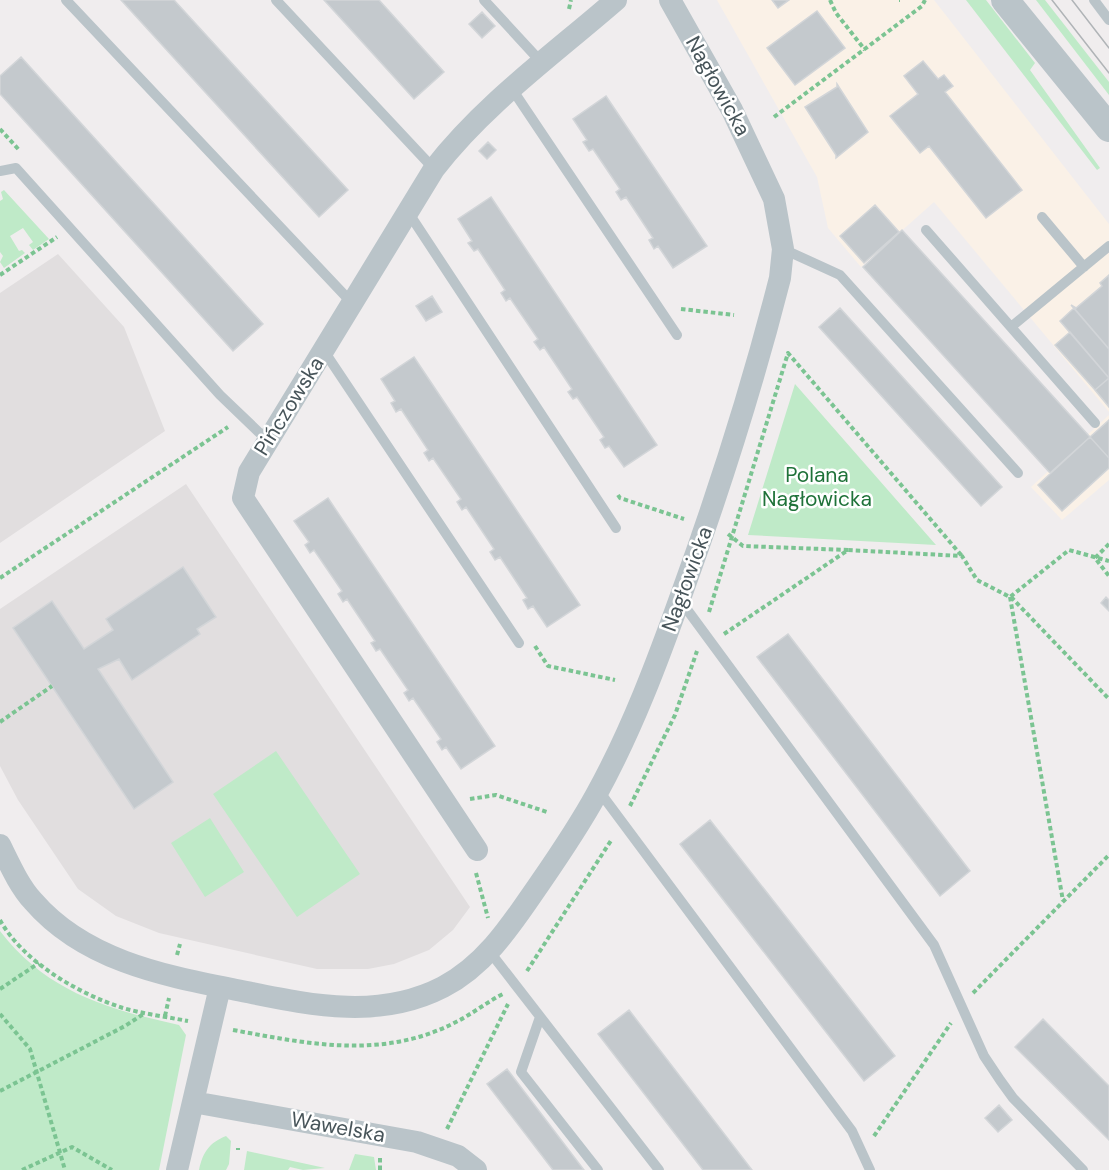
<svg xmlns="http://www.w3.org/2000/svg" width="1109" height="1170" viewBox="0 0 1109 1170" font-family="'DM Sans',sans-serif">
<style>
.commercial{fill:#faf1e7}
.education{fill:#e1dedf}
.green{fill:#bfeac8}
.building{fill:#c4c9cd;stroke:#d2d5d8;stroke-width:1.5}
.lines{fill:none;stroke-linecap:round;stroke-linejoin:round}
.path{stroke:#7bc492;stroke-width:4;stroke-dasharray:4.5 3;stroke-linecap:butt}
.service{stroke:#bac4c9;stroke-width:10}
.minor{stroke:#bac4c9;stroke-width:22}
.tertiary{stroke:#bac4c9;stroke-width:28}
.tram{stroke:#b0b4b7;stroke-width:1.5}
.labels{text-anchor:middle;stroke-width:5;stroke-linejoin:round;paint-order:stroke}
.street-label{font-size:21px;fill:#475459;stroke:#fff}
.park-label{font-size:21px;fill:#1f7239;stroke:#fff}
</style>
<rect width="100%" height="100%" fill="#f0edee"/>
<path class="commercial" d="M717,0h217l175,224v188l-175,-210 -73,65 -33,-39 -11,-51z
M1109,415v65l-47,40 -31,-33z"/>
<path class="education" d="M58,254l66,73 41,104 -165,112v-250z
M186,484l284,423 -17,23 -24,20 -35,14 -26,5h-51l-158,-36 -43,-17 -38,-27 -60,-89 -18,-34v-157z"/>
<path class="green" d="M966,0h20l49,63 -5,7 70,98 -3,2z
M1036,0h9l64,82v13z
M4,190l45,49 -16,11 -4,-5 4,-3 -10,-14 -13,8 9,15 3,-1 3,3 -21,15 -4,-6 3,-6 -3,-4v-51l3,-2 -2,-7z
M795,384l141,161 -188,-10z
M276,751l84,123 -63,43 -84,-123z
M210,818l34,54 -39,25 -34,-54z
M0,931c47,61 107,78 179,94l7,10 -27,135h-159z
M226,1136l5,5 -2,23 -3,6h-27c4,-18 10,-27 27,-34z
M247,1151l78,17 -22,2 -13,-3 -2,3h-44z
M355,1154l19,3 2,13h-27z"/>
<path class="building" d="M121,0h53l174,190 -29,27z
M324,0h55l65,72 -30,27z
M772,0h17l-11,8z
M817,11l28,37 -50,37 -28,-37z
M482,12l13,14 -13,12 -13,-14z
M21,57l242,267 -30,27 -233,-257v-18z
M923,61l15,18 6,-4 9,11 -8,6 77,98 -36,28 -57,-72 -9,7 -30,-37 28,-22 -14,-18z
M837,84l31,48 -32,26v-3l-31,-48 32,-20z
M606,96l101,150 -34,22 -15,-22 -4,3 -5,-9 4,-2 -27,-41 -5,3 -5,-8 4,-3 -27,-40 -4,2 -6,-9 4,-2 -14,-21z
M488,142l8,8 -9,9 -8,-8z
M491,197l166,248 -33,22 -15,-21 -4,2 -5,-8 4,-3 -27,-40 -4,2 -5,-7 4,-3 -28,-42 -4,3 -6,-8 4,-3 -28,-41 -4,3 -5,-8 4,-3 -27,-41 -4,2 -6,-8 4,-2 -14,-22z
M875,205l24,27 -35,31 -24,-27z
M902,230l188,207 -40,36 -187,-206z
M1109,275v74l-38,-44 5,3 26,-22 -2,-3z
M432,296l10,16 -16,9 -10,-15z
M840,308l162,179 -21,19 -162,-179z
M1074,308l35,41v29l-49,-57z
M1070,332l39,46 -14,12 -40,-45z
M414,357l166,248 -33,22 -14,-21 -5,3 -5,-9 4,-2 -27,-41 -5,3 -5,-8 4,-3 -28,-42 -4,3 -5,-8 4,-3 -28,-41 -4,3 -5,-8 4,-3 -27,-41 -5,3 -5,-9 4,-2 -14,-22z
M1109,378v29l-14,-17z
M1109,420v38l-19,-21z
M1090,437l19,21v10l-47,43 -24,-26z
M328,498l167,248 -34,23 -15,-22 -4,3 -5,-8 4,-3 -28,-41 -4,3 -5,-8 4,-3 -28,-41 -4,2 -5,-8 4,-2 -28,-42 -4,3 -5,-8 4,-3 -28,-41 -4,3 -5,-8 4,-3 -15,-21z
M183,567l33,50 -19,12 3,5 -68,46 -13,-21 -21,10 75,113 -39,27 -121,-181 39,-27 32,48 29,-19 -7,-11z
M1106,597l3,3v11l-8,-8z
M788,634l182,237 -30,25 -183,-239z
M710,820l185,236 -31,25 -184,-237z
M629,1010l123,160h-49l-105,-136z
M1043,1019l66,67v54l-94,-93z
M507,1069l77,101h-31l-66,-86z
M999,1105l13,15 -14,12 -13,-14z"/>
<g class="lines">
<path class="path" d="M830,0l6,13 29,37
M899,0h1
M569,9l2,-9
M774,117l148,-111 3,-6
M0,129l20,22
M0,275l57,-38
M681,309l53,6
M618,495l2,3 64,21
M728,534l15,12 105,4
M1109,544l-14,14 14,18
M0,578l228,-151
M1010,597l53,304
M1011,597l98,102
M709,612l79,-259 174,203
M724,634l124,-84 114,6 15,24 33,17 59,-47 40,11
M535,646l13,20 67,14
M0,722l52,-36
M470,799l26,-4 51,17
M630,806l45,-91 22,-64
M476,873l12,45
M0,920c23,42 79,74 123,88 21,6 44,9 65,13
M177,955l3,-11
M527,971l85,-132
M0,989l39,-26
M973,993l136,-138
M0,1014l30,35 35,121
M165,1016l4,-18
M233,1030c76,14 150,30 223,-8 16,-8 31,-20 47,-28
M0,1091l125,-65 20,-13
M447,1129l61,-125
M874,1136l77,-113
M238,1150v-2
M380,1158v12
M22,1170l50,-23 40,23"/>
<path class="service" d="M66,0l286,303
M276,0l158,169
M484,0l58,63
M1094,0l15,20
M512,89l165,246
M0,171l16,-3 204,227 48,46
M408,212l208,316
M1042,217l42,50
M926,230l169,193
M783,249l57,26 178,198
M1011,327l98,-81
M324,351l195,292
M680,600l254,345 50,111 16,24 13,18 70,72
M599,791l253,340 18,39
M490,952l169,218
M540,1017l-19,55 77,98"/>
<path class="minor" d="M0,845c9,18 19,41 33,56 50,58 127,74 199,88 71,14 143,33 211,-2 44,-23 70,-65 97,-104 20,-29 39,-57 56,-88 36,-65 62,-135 87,-205 37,-102 70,-206 97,-312l3,-29 -9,-50 -42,-89 -62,-110
M477,850l-234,-352 6,-26 185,-303c50,-65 120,-115 182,-169
M193,1102l224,40 41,14 18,14
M177,1170l43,-183"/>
<path class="tertiary" d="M1005,0l104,128"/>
<path class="tram" d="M1052,0l57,73
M1072,0l37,48"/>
</g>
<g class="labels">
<g class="street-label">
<text transform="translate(718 86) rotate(61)" y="7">Nagłowicka</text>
<text transform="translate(289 406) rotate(-58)" y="7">Pińczowska</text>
<text transform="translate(687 579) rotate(-70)" y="7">Nagłowicka</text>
<text transform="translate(338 1127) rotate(10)" y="7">Wawelska</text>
</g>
<g class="park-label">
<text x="817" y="482">Polana<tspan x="817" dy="24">Nagłowicka</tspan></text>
</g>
</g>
</svg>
